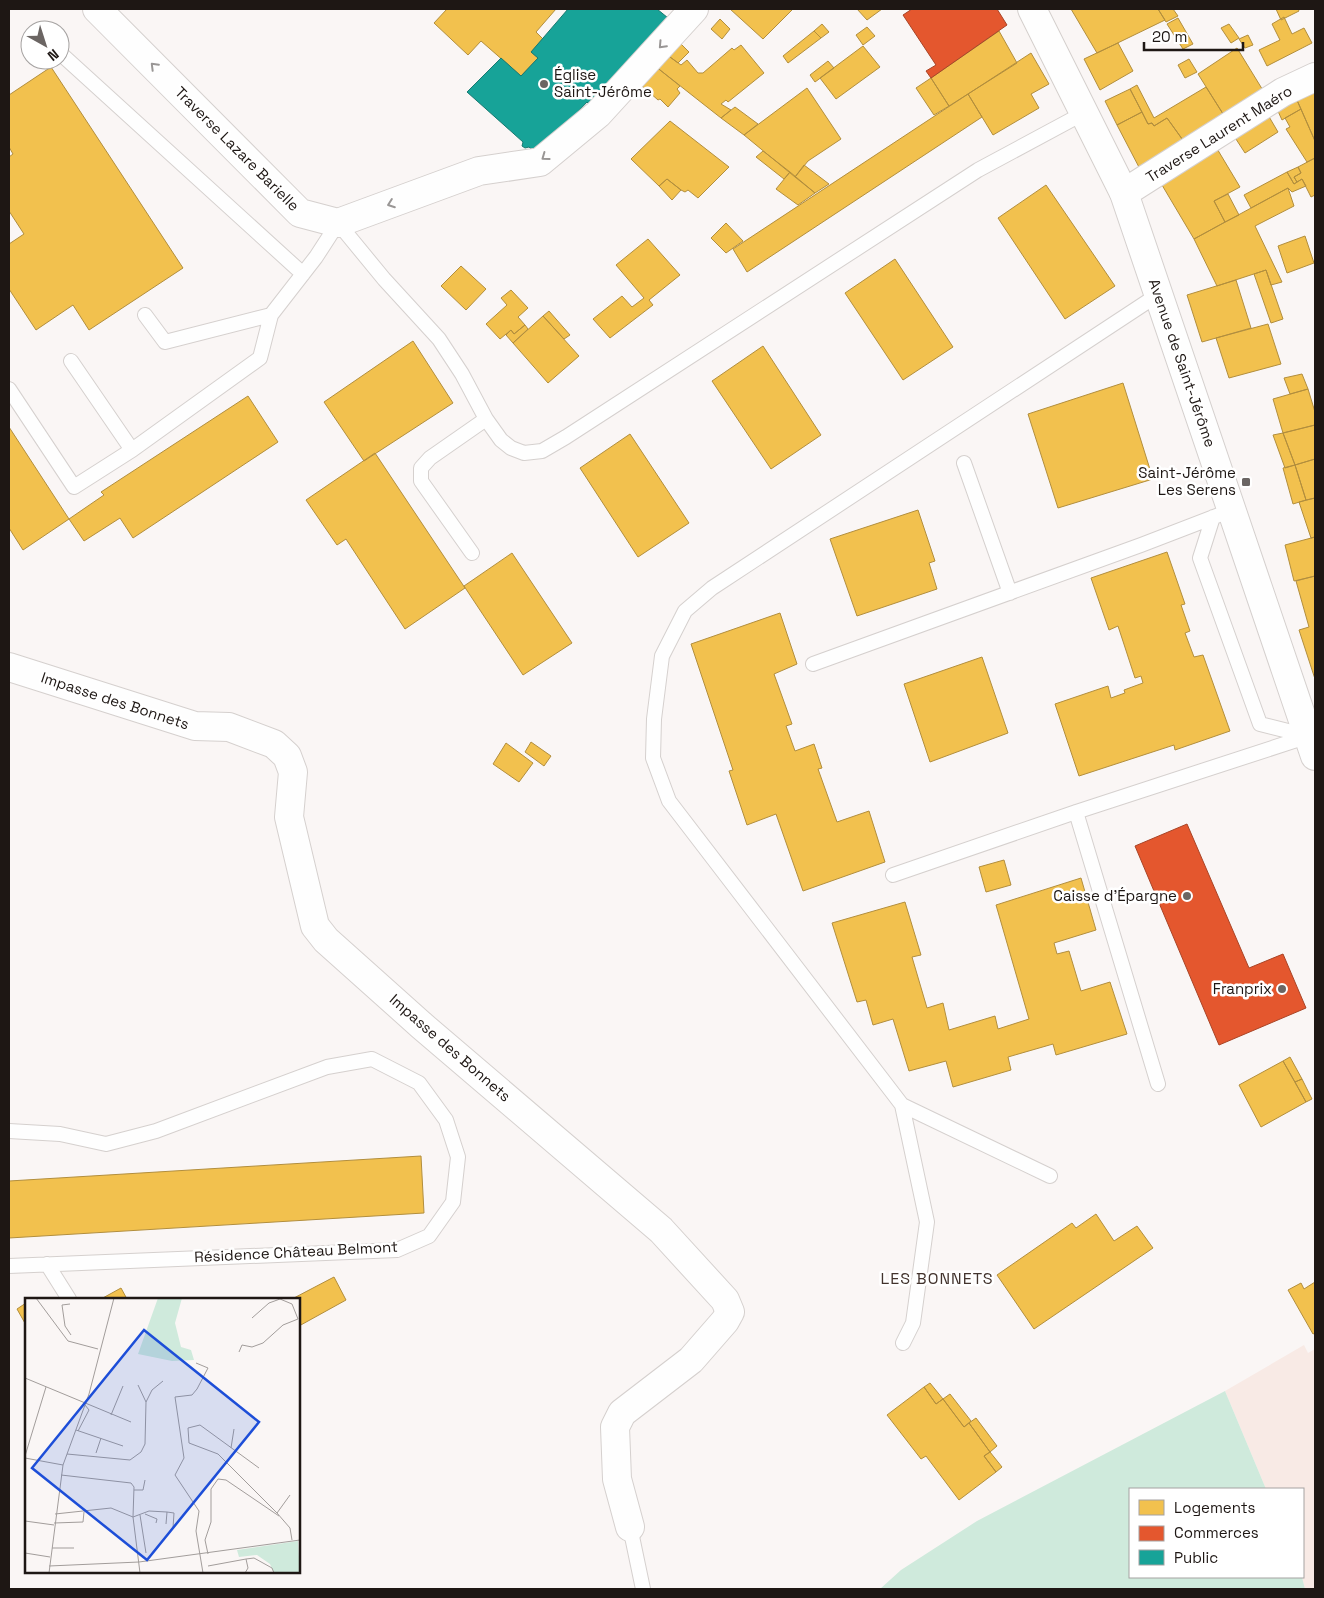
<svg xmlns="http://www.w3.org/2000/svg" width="1324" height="1598" viewBox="0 0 1324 1598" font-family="'Space Grotesk',sans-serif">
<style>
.built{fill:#f8eae5}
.green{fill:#cfeadc}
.homes{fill:#f2c14e;stroke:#b28e3d}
.shops{fill:#e4572e;stroke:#a94426}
.public{fill:#17a398;stroke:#197970}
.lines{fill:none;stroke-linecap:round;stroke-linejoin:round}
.lane-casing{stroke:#d5d0ce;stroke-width:16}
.street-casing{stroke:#d5d0ce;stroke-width:30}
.secondary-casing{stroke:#d5d0ce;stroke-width:30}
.lane{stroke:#fefefe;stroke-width:14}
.street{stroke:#fefefe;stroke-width:28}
.secondary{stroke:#fefefe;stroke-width:28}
.oneway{stroke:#999695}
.poi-dot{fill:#6b6563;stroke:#fff;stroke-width:2}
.labels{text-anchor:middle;stroke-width:5;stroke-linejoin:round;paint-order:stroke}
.poi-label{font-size:15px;fill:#1e1714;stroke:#fff;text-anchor:end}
.street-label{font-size:15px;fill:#1e1714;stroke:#fff}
.neighbourhood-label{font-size:16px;letter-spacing:1px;fill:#42332d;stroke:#fff}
.inset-road{fill:none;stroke:#a29d9b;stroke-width:1}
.view{fill:#1d4ed8;fill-opacity:0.15;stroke:#1d4ed8;stroke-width:2.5}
.inset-edge{fill:none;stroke:#1e1714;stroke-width:2.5}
</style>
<rect width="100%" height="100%" fill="#faf6f5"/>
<path class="built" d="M1304,1345l4,8 7,-4v240h-10l-3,-12 1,-88h-37l-41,-98z"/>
<path class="green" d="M1225,1391l41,98h-136v88h172l3,12h-425l21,-19 76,-49z"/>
<path class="homes" d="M447,9h109l-20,23 7,7 -12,13 7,6 -17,18 -40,-35 -13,14 -34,-32z
M730,9h61l1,1 -29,29z
M857,9h25l-15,11z
M1071,9h87l7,11 -68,33z
M1158,9h15l5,7 -12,6z
M1276,9h22l1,2 -18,9z
M1284,17l8,17 12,-6 8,15 -45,23 -8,-16 21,-10 -8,-16z
M1178,18l15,26 -10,5 -16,-25z
M720,19l10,10 -8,10 -11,-10z
M822,24l7,8 -8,6 -7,-7z
M1229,24l10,14 -8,5 -10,-15z
M867,27l8,9 -12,9 -7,-10z
M814,31l7,7 -33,25 -5,-7z
M999,31l18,32 -68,43 -18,-28z
M1248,35l5,10 -8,3 -6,-9z
M678,41l11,11 -11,11 -12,-9z
M1118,43l15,28 -33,19 -16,-31z
M741,45l23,28 -36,29 -2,-2 -5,4 10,6 -10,8 -66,-52 11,-12 15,11 6,-5 11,13h5l29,-25 2,2z
M863,46l17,21 -44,32 -16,-21z
M1237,48l27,44 -39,25 -27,-43z
M1031,53l18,31 -18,10 8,14 -46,27 -25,-41z
M1189,59l8,13 -12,6 -7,-13z
M828,61l6,7 -19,14 -5,-7z
M655,66l25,20 -3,3 3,4 -12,14 -8,-8 -2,1 -19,-17z
M51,67l132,201 -94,62 -16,-25 -37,25 -27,-41v-45l15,-10 -15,-23v-54l4,-3 -4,-7v-52z
M931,78l18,28 -15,9 -18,-27z
M1137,85l17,33 52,-31 19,30 -40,26 -18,-25 -13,8 -2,-3 -4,1 -18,-35z
M1315,87v54l-19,-43z
M807,88l34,51 -33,22 -13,16 -51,-42z
M1130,89l12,23 -25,13 -12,-24z
M968,94l14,23 -235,155 -14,-23z
M1296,98l5,11 -19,11 -5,-11z
M735,107l23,17 -14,11 -23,-17z
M1301,109l14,32v17l-8,4 -21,-33 4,-2 -5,-9z
M1142,112l6,12 4,-1 2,3 13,-8 18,25 -44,28 -24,-46z
M1268,115l10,17 -33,21 -11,-17z
M670,121l59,46 -31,31 -10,-8 -3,2 -4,-2 -14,-11 -8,7 -28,-27z
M1216,147l24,40 -26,14 11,21 -31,17 -35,-59z
M763,151l27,21 -6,7 -28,-22z
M1315,158v37l-4,2 -9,-18 -5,3 -3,-5 7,-4 -3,-6z
M804,165l25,19 -14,9 -20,-16z
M1298,167l3,6 -7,4 3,5 -3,2 -7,-12z
M790,172l25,21 -17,12 -22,-16z
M1287,172l7,12 8,-5 4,7 -14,6 -4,-4 -37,20 -7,-13z
M667,179l14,11 -9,10 -13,-14z
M1046,185l69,101 -50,33 -67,-101z
M1288,188l6,18 -39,20 27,56 -11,3 -5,-15 -49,16 -23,-47z
M1228,194l11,21 -14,7 -11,-21z
M726,223l17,18 -17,12 -15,-15z
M1305,236l9,27 -27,10 -9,-27z
M648,239l32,36 -31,25 4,5 -43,33 -17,-19 29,-23 10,11 12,-9 -28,-33z
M895,259l58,88 -50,33 -58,-87z
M461,266l25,23 -20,21 -25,-24z
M1266,270l17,49 -12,4 -17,-49z
M1236,280l15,48 -49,14 -15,-47z
M511,290l17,18 -10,9 7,8 -11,9 -3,-4 -11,9 -14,-15 21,-19 -6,-7z
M549,311l21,24 -6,4 -21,-23z
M543,316l36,40 -31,27 -35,-40z
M1268,324l13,40 -52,14 -13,-40z
M525,325l3,4 -15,14 -7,-8 5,-5 3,4z
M413,341l40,62 -89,58 -40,-59z
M763,346l58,89 -50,34 -59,-88z
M1302,374l6,15 -18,5 -6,-16z
M1123,383l30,96 -95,29 -30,-94z
M1308,389l7,23v13l-32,8 -10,-34z
M248,396l30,46 -145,96 -13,-20 -36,23 -15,-22 35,-24 -3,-3z
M1315,425v34l-20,6 -12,-32z
M9,427l60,92 -46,31 -14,-22z
M1283,433l12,32 -10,3 -12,-33z
M630,434l59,89 -51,34 -58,-89z
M375,453l90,135 -60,41 -59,-90 -9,6 -31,-45z
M1315,459v39l-9,2 -11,-35z
M1295,465l11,35 -13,4 -10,-36z
M1315,498v39l-4,1 -12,-36z
M918,510l17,51 -6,2 8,26 -80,27 -27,-77z
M1315,537v39l-21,5 -9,-36z
M1167,552l18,52 -4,1 9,26 -5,2 9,24 9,-2 27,76 -55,19 -1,-5 -95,31 -24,-72 53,-18 3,12 14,-5 -1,-3 19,-7 -2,-7 -6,2 -17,-52 -9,4 -18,-52z
M512,553l60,90 -49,32 -59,-89z
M1315,576v103l-16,-49 10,-3 -13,-46z
M780,613l17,51 -23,10 18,50 -6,2 9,25 19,-7 8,24 -4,1 19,53 32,-11 16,51 -82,29 -27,-77 -29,11 -18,-54 4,-1 -42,-126z
M982,657l26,76 -78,29 -26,-78z
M531,742l20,14 -7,10 -19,-14z
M506,743l27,20 -14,19 -26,-18z
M1004,860l7,25 -25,7 -7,-25z
M1081,878l15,52 -42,13 3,11 12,-3 12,40 29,-9 17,52 -71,21 -3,-11 -45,13 3,13 -58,17 -7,-26 -37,10 -16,-52 -20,6 -7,-25 -9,2 -25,-79 73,-21 16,53 -9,2 15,51 16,-5 6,27 46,-14 3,13 31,-10 -33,-114z
M1290,1057l12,22 -7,3 -12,-21z
M1283,1061l23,41 -45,25 -22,-42z
M1302,1079l10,20 -6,3 -11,-20z
M421,1156l3,57 -415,25v-57z
M1096,1214l18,27 23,-15 16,22 -119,81 -37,-54 75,-52 4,5z
M334,1277l12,23 -47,26v-27h-7z
M1315,1282v51l-2,1 -25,-44 13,-7 3,6z
M121,1288l6,11h-26z
M26,1303v22l-9,-16z
M930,1383l13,16 -7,5 -12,-17z
M924,1387l12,17 7,-5 21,28 5,-4 21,29 -6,4 12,16 -37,28 -33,-44 -5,3 -34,-44z
M950,1394l21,27 -7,6 -21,-28z
M976,1418l21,28 -7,6 -21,-29z
M990,1452l12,15 -6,5 -12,-16z"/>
<path class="shops" d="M912,9h85l10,16 -76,53 -5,-7 10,-6 -33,-50z
M1187,824l62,144 34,-14 23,54 -87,37 -84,-199z"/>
<path class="public" d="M568,9h89l16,13 -81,85 -5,-5 -49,53 -9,-8 -4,1 -3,-2 1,-4 -56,-50 34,-34 20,18 17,-18 -7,-6z"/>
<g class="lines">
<defs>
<path id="lane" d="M60,53l243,221
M145,315l20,27 106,-27
M71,361l61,89 128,-92 11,-43 45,-58 22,-34 46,56 55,60 23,35 24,45 15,21 10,8 13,5 18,-2 24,-14 412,-267 106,-57
M9,389l65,98 58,-37
M964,463l46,130
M1213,517l-13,41 60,166 48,12
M472,553l-51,-72v-13l9,-10 56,-39
M813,664l328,-119 91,-35
M1076,812l82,272
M893,875l183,-63 233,-76
M902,1105l25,117 -14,101 -10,20
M9,1131l51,3 46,10 50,-13 171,-64 45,-8 47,24 27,37 12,37 -5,45 -24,34 -32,14 -388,16
M1050,1176l-148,-71 -233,-304 -16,-43 1,-39 8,-63 23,-45 27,-23 447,-294
M47,1264l22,35
M630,1527l13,62"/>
<path id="street" d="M97,9l203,204 38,10 141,-52 61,-9 58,-48 96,-105
M1124,193l159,-101 32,-15
M9,667l186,59 34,1 45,17 13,12 6,16 -4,45 26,109 11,14 95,85 240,205 64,70 5,12 -5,9 -34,39 -69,53 -7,14 2,52 13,48"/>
<path id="secondary" d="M1032,9l92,184 191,563"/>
</defs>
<use href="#lane" class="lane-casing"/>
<use href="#street" class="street-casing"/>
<use href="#secondary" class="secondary-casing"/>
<use href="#lane" class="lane"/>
<use href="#street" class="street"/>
<use href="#secondary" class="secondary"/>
</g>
<defs><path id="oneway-chevron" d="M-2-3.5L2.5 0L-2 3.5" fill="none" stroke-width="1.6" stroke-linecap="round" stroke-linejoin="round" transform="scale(1.25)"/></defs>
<g class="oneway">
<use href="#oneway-chevron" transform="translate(662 45) rotate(133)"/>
<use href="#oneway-chevron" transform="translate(154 66) rotate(-135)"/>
<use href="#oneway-chevron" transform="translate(545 157) rotate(144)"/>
<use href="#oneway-chevron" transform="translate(391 204) rotate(160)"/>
</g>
<g class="poi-dot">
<circle cx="544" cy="84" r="5"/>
<rect x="1241" y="477" width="10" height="10" rx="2.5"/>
<circle cx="1187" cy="896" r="5"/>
<circle cx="1282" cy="989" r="5"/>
</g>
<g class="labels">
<g class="poi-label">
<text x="554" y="80" text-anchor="start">Église<tspan x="554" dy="17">Saint-Jérôme</tspan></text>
<text x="1236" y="478">Saint-Jérôme<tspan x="1236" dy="17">Les Serens</tspan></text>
<text x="1177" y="901">Caisse d'Épargne</text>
<text x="1272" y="994">Franprix</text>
</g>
<g class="street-label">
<text transform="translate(1219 134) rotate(-32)" y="5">Traverse Laurent Maéro</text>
<text transform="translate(237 149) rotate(45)" y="5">Traverse Lazare Barielle</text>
<text transform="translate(1182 363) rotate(71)" y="5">Avenue de Saint-Jérôme</text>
<text transform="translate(115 701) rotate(18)" y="5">Impasse des Bonnets</text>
<text transform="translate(450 1048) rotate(41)" y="5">Impasse des Bonnets</text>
<text transform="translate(296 1252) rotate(-3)" y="5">Résidence Château Belmont</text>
</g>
<g class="neighbourhood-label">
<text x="937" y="1284">LES BONNETS</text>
</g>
</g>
<g transform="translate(25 1298)">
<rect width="275" height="275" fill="#faf6f5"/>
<path d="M133,0h24l-7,25 6,24 10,3 3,10 -22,1 -34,-7zM273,243l2,32h-26l-4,-9 -13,-9 -18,2 -2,-7z" fill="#cfeadc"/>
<path class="inset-road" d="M11,0l32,43 30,8M45,6l-8,1 3,21 6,9M214,54l3,-7 10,2 11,-4 20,-18 15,-6 -6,-15 -12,-5 -11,4 -17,15M171,65l12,5 -11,21 -5,6 -17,2 9,61 -9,17 24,36 -3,20 7,42M0,80l106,44M121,104l6,-12 11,-9M86,117l12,-29M51,132l47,16M53,133l11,-21 -4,-5M206,150l3,-19M71,155l5,-15M42,156l63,6 11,-8 4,-8 1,-42 -8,-17M0,158l21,-69M0,160l38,7M234,170l-59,-43 -12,3 1,15 29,11 59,59 13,15 2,12M36,177l70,8 3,4 -1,30 16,-6 18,1 -1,12M109,192h9l2,-10M142,214l7,1 -1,15M252,215l13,-18M30,216l56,-6 22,9 7,56M120,216l12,5 -1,4M115,217l6,38M0,223l29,4M29,225l29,-1 1,-10M27,250h22M0,255l25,4M183,256l-3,-14 6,-18v-33l7,-10 8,1 53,36M24,268l90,-4 161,-22M183,268l38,-7M24,275l14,-108 26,-71 25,-96M220,275l3,-5 -2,-9 8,-1 18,10 2,5"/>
<path class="view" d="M119,32l115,92 -112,138 -115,-92z"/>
<rect width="275" height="275" class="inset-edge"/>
</g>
<rect width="1324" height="1598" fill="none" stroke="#1e1714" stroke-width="20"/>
<rect x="1129" y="1488" width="175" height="90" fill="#ffffff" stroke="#a5a2a1"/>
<rect x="1139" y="1500" width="25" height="15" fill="#f2c14e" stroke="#a5a2a1"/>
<text x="1174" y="1513" font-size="15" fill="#1e1714">Logements</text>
<rect x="1139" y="1526" width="25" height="15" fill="#e4572e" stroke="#a5a2a1"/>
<text x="1174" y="1538" font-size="15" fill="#1e1714">Commerces</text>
<rect x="1139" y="1550" width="25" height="15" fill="#17a398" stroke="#a5a2a1"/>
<text x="1174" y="1563" font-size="15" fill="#1e1714">Public</text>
<g transform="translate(45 45) rotate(141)"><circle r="24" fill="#ffffff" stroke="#a5a2a1"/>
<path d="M0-4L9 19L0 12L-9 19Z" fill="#6b6563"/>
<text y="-8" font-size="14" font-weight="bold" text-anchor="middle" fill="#1e1714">N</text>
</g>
<path d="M1144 42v8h99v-8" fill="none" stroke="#1e1714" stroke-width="2.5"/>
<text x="1152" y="42" font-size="15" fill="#1e1714" stroke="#ffffff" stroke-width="4" paint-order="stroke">20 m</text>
</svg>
